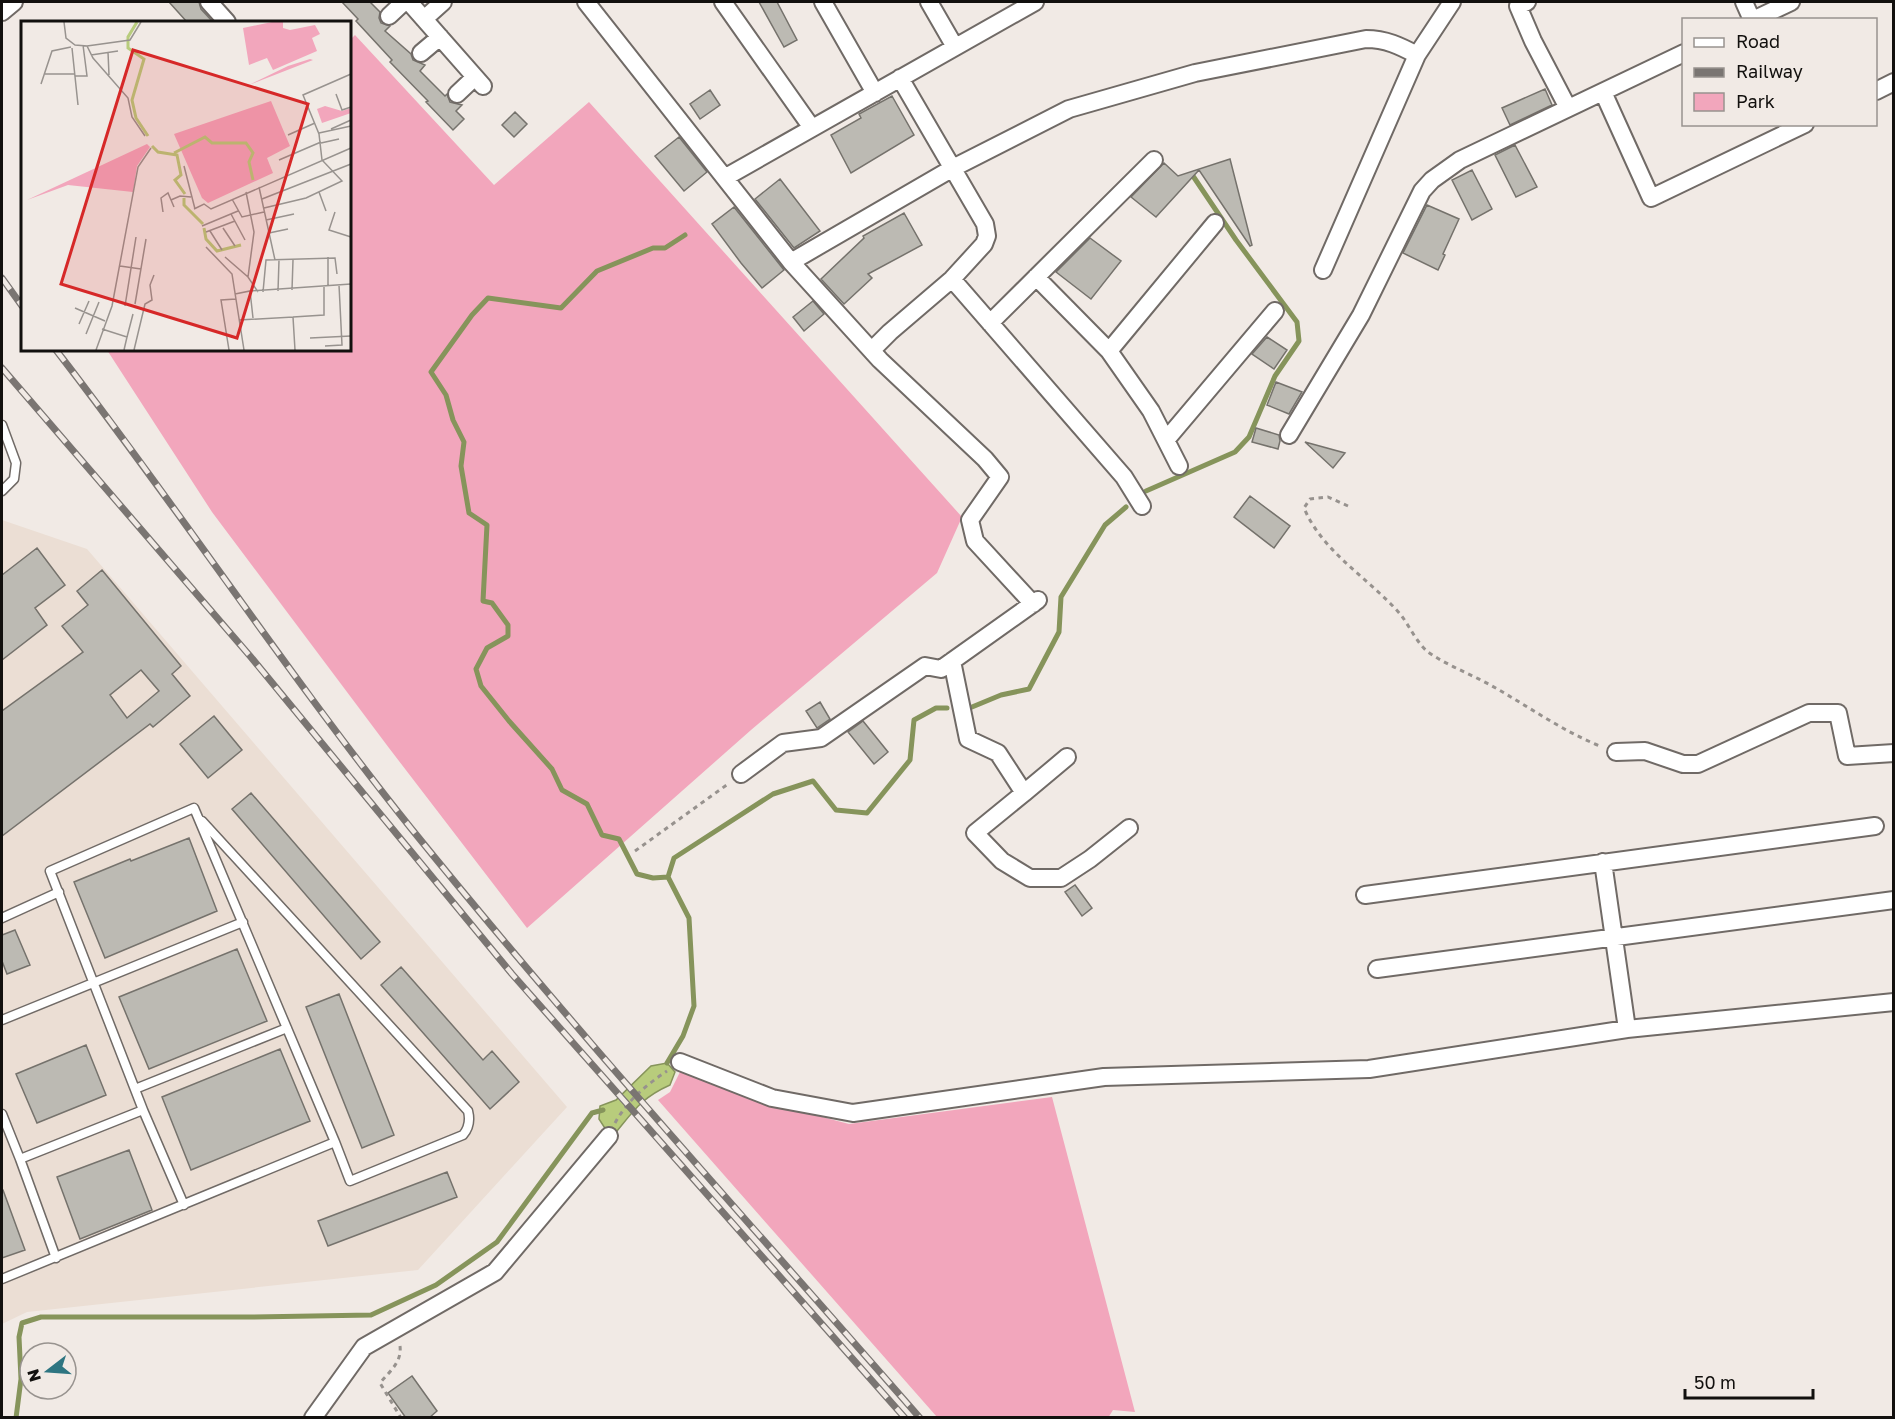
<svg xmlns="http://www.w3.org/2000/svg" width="1895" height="1419" viewBox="0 0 1895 1419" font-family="'Golos Text',sans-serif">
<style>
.built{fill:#ebded4}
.green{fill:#f2a6bc}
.water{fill:#b8cc7c;stroke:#86945b;stroke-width:1.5}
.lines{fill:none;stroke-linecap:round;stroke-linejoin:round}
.stream{stroke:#86945b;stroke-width:5}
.building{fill:#bcbab3;stroke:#75726c;stroke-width:1.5;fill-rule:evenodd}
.lane-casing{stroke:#706a66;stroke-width:11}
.street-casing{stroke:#706a66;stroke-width:20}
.path{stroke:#97928e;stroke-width:3;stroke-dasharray:4.5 4.5;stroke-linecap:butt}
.lane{stroke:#fff;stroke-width:8}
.street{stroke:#fff;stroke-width:16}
.rail-casing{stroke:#7a7572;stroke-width:7}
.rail{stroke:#f1eae5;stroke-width:4.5;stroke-dasharray:14;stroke-linecap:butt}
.inset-river{fill:none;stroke:#b8cc7c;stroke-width:3}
.inset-road{fill:none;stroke:#98938f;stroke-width:1.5}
.view{fill:#d62828;fill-opacity:0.15;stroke:#d62828;stroke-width:3}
.inset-edge{fill:none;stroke:#12100e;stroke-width:3}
</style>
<rect width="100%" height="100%" fill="#f1eae5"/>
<path class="built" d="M2,520L87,549L567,1107L418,1270L27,1312L2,1324Z"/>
<path class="green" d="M355,35L494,185L589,102L962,517L937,573L751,730L527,928L389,748L212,512L107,350H350V40Z
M680,1072L765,1102L849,1124L1052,1097L1135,1412L1113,1410L1108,1418L937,1417L658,1100L670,1092Z"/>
<path class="water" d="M667,1063L675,1072L670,1085C643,1097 635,1109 617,1131L608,1133L599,1119L600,1106L616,1100L651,1066Z"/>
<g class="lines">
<path class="stream" d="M1146,491L1235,452L1249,437L1275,376L1299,341L1297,322L1236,240L1193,176
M972,707L1001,695L1029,689L1059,632L1061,597L1105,525L1126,507
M668,877L653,878L637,874L619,839L602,835L587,804L562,790L552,769L509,721L481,686L476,669L487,648L508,636V625L492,603L483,601L487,525L469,513L461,466L464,442L453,420L446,395L431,372L472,315L488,298L561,308L597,271L653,248H665L685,235
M667,1063L683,1036L694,1006L689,918L668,877L674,858L773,794L813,781L836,810L867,813L910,760L914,720L936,708H947
M16,1418L21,1379L19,1337L22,1323L41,1317H253L371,1315L436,1285L497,1242L592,1113L603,1110"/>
</g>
<path class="building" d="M169,2H199L201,9L213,22H187Z
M342,2H370L380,12L379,18L381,23L390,26L385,31L411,54L413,60L425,65L420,71L445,96L447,94L450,102L462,105L456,111L464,119L453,130L426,102L428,101L390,62L392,60L356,21L358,19Z
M759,2H777L797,40L784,47Z
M1545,89L1552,105L1510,125L1502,108Z
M710,90L720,105L700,119L690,104Z
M892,96L914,135L851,173L831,135L861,118L859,114Z
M515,112L527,124L514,137L502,125Z
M679,137L707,172L684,191L655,156Z
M1515,145L1537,187L1516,197L1495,155Z
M1230,159L1252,245L1250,246L1199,170L1156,217L1131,197L1164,163L1178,176Z
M1472,170L1492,209L1472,220L1452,180Z
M780,179L820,231L794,248L755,199Z
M1427,205L1459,219L1443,254L1445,255L1438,270L1403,253Z
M734,207L784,270L762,288L741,263L712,224Z
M904,213L922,245L868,274L872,278L844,304L821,279L864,238L863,236Z
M1090,238L1121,261L1091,299L1056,272Z
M813,301L824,314L804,331L793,317Z
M1267,337L1287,350L1274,369L1252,354Z
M1276,382L1302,392L1289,414L1267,405Z
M1256,428L1279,435L1280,441L1278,449L1252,442Z
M1305,442L1345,453L1333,468Z
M1250,496L1290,526L1274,548L1234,517Z
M37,548L65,585L35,608L47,625L2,660V575Z
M102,570L181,666L172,674L190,696L153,727L150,724L2,836V711L83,652L62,626L88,605L77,591ZM141,670L159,691L127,718L110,695Z
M820,702L830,719L817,728L806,711Z
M214,716L242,750L208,778L180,744Z
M863,721L888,752L874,764L848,732Z
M251,793L380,942L361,959L232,809Z
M189,838L217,911L105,958L74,882L130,859L131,861Z
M1075,885L1092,908L1082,916L1065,892Z
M15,930L30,965L7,974L2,961V935Z
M237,949L267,1021L149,1069L119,997Z
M401,967L483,1060L492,1051L519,1082L490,1109L381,985Z
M339,994L394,1135L362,1148L306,1007Z
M86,1045L106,1095L37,1123L16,1074Z
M280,1049L310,1121L191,1170L162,1097Z
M129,1150L152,1210L80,1239L57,1177Z
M447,1172L457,1197L328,1246L318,1221Z
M2,1190H3L25,1250L2,1258Z
M412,1376L437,1411L429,1418H406L388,1393Z"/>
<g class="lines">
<defs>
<path id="lane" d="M2,425L16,463L14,479L2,491
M202,821L468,1111C470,1119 469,1128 463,1135L350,1181L335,1142
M2,918L59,892
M2,1020L243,922
M135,1089L287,1028
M143,1110L184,1205
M2,1114L20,1159L143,1110L50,871L194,808L335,1142L2,1279
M20,1159L56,1258"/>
<path id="street" d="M209,2L227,22
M409,2L483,86
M586,2L791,262L880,360L985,459L1000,477L970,520L975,541L1033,604
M723,2L812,128
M823,2L875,93
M929,2L955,47
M1527,2L1518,6L1533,41L1568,108
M1744,2L1752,20
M2,12L14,2
M389,16L404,2
M424,19L443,2
M1753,20L1791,2
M421,53L440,37
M1876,91L1894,82
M1603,92L1651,198L1805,124
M457,94L475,77
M726,177L1035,2
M791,262L953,168L1069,109L1195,73L1366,39C1386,39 1400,46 1417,55
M1323,270L1417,55L1452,2
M1036,277L1109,351L1151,411L1179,466
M952,279L1124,477L1142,506
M990,323L1154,160
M872,350L890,332L952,279L984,244L987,236L985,224L900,78
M1109,351L1215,223
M1289,435L1361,315L1422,191L1432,180L1460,160L1684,53
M1166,440L1275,311
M952,661L968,739L998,753L1024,793L1067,757
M1616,752L1645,751L1683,764H1698L1809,713H1838L1847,756L1894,753
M741,774L783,743L821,738L925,666L941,669L1038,600
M1024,793L975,833L1002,861L1030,878H1061L1090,859L1129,828
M1603,862L1627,1029
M1365,895L1875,826
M1377,969L1894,900
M680,1062L772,1098L853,1113L1104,1077L1369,1069L1627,1029L1894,1002
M313,1418L364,1347L495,1272L609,1136"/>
</defs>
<use href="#lane" class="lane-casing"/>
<use href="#street" class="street-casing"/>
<path class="path" d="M1348,506L1328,497L1310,499L1304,508C1323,553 1370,579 1401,615C1410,627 1417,643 1428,652C1448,666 1471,674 1492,686C1528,706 1562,731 1600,746
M635,851L728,784
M615,1123C627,1101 646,1085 667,1071
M400,1346C402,1362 390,1371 380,1383L401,1418"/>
<use href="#lane" class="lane"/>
<use href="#street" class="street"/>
<defs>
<path id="rail" d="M2,278L22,306
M56,350C177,506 286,672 410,827C573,1029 749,1222 920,1418
M2,368L250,656L512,974L905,1418"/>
</defs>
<use href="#rail" class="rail-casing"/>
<use href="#rail" class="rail"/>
</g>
<g transform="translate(21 21)">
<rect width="330" height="330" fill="#f1eae5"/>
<path d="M251,1H262V7L269,9L294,4L299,13L291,17L296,30L252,49L246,37L228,44L222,7ZM289,38L292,39L228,64L267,45ZM250,80L269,125L246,137L252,152L187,182L181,177L153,113ZM304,85L321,90L330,87V92L301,102L296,88ZM126,123L129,126L116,145L112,171L47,164L6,179Z" fill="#f2a6bc"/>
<path class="inset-river" d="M116,1L107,16V27L123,38L111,79L115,97L127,115M131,125L137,131L156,134L160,154L154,159L164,173M153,132L184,116L191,122H225L232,132L228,141L232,159M163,177V184L182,203M183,207L185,218L196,230L220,224"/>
<path class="inset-road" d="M43,1L45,17L54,24L66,25L72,37L107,77L111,96L124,115M66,25L109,19L120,1M51,27L57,84M87,31L88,54M70,34L97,30M24,53H54M54,55H66L62,24M20,63L31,30L50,26M315,73L321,89L330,86M310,108L330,99M298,112L330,105M267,114L294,102M300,122L318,118M258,139L300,121M163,145L174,188M238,166L254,239M225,171L233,211L227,256M298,171L305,190M211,178L221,196L243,191M241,178L330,143M153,186L150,179L159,175L170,176M243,187L285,177L321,160L301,139L298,113L282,74L330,53M173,188L183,183L190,188L330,127M142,191L140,177L147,172L150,179M314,191L308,209L330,216M210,193L224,219M245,199L273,193M181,205L217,190M202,207L214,225M189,210L201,229M185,211L214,200M248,212L267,208M185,226L211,253L223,329M204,236L227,256L237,271M307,236V265M99,245L120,248M271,269L272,239M229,270L330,263M257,270L258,239M242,271L245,239L314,237L316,253M214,273L229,270L232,297M114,283L125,218M104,285L115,216M54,287L84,300M272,296L303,294V266M218,299L272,296L274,329M58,303L68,280M81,308L106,316L103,329M65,313L78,281M106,316L112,293M289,317L330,315M304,325L321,324L318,264M75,329L91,285L117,146L130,127M113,329L124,283L131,279L129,264L133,254M208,329L200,279L215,278"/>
<path class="view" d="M112,29L287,83L216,317L40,263Z"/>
<rect width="330" height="330" class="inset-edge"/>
</g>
<rect width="1895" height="1419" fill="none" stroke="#12100e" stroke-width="6"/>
<rect x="1682" y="18" width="195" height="108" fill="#f1eae5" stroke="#98938f" stroke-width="1.5"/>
<rect x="1694" y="38" width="30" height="9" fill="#ffffff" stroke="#98938f" stroke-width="1.5"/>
<text x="1736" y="48" font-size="18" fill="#12100e">Road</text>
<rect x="1694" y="68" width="30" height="9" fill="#7a7572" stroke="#98938f" stroke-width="1.5"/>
<text x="1736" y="78" font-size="18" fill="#12100e">Railway</text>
<rect x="1694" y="93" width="30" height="18" fill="#f2a6bc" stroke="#98938f" stroke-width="1.5"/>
<text x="1736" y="108" font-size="18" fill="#12100e">Park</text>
<g transform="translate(48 1371) rotate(253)"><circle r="28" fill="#f1eae5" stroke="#98938f" stroke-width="1.5"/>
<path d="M0-4.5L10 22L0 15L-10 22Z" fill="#2e7581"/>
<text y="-9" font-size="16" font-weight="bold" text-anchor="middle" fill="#12100e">N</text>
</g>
<path d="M1685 1389v9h128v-9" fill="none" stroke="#12100e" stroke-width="3"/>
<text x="1694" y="1389" font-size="18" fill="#12100e" stroke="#f1eae5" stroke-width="4.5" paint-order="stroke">50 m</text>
</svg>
